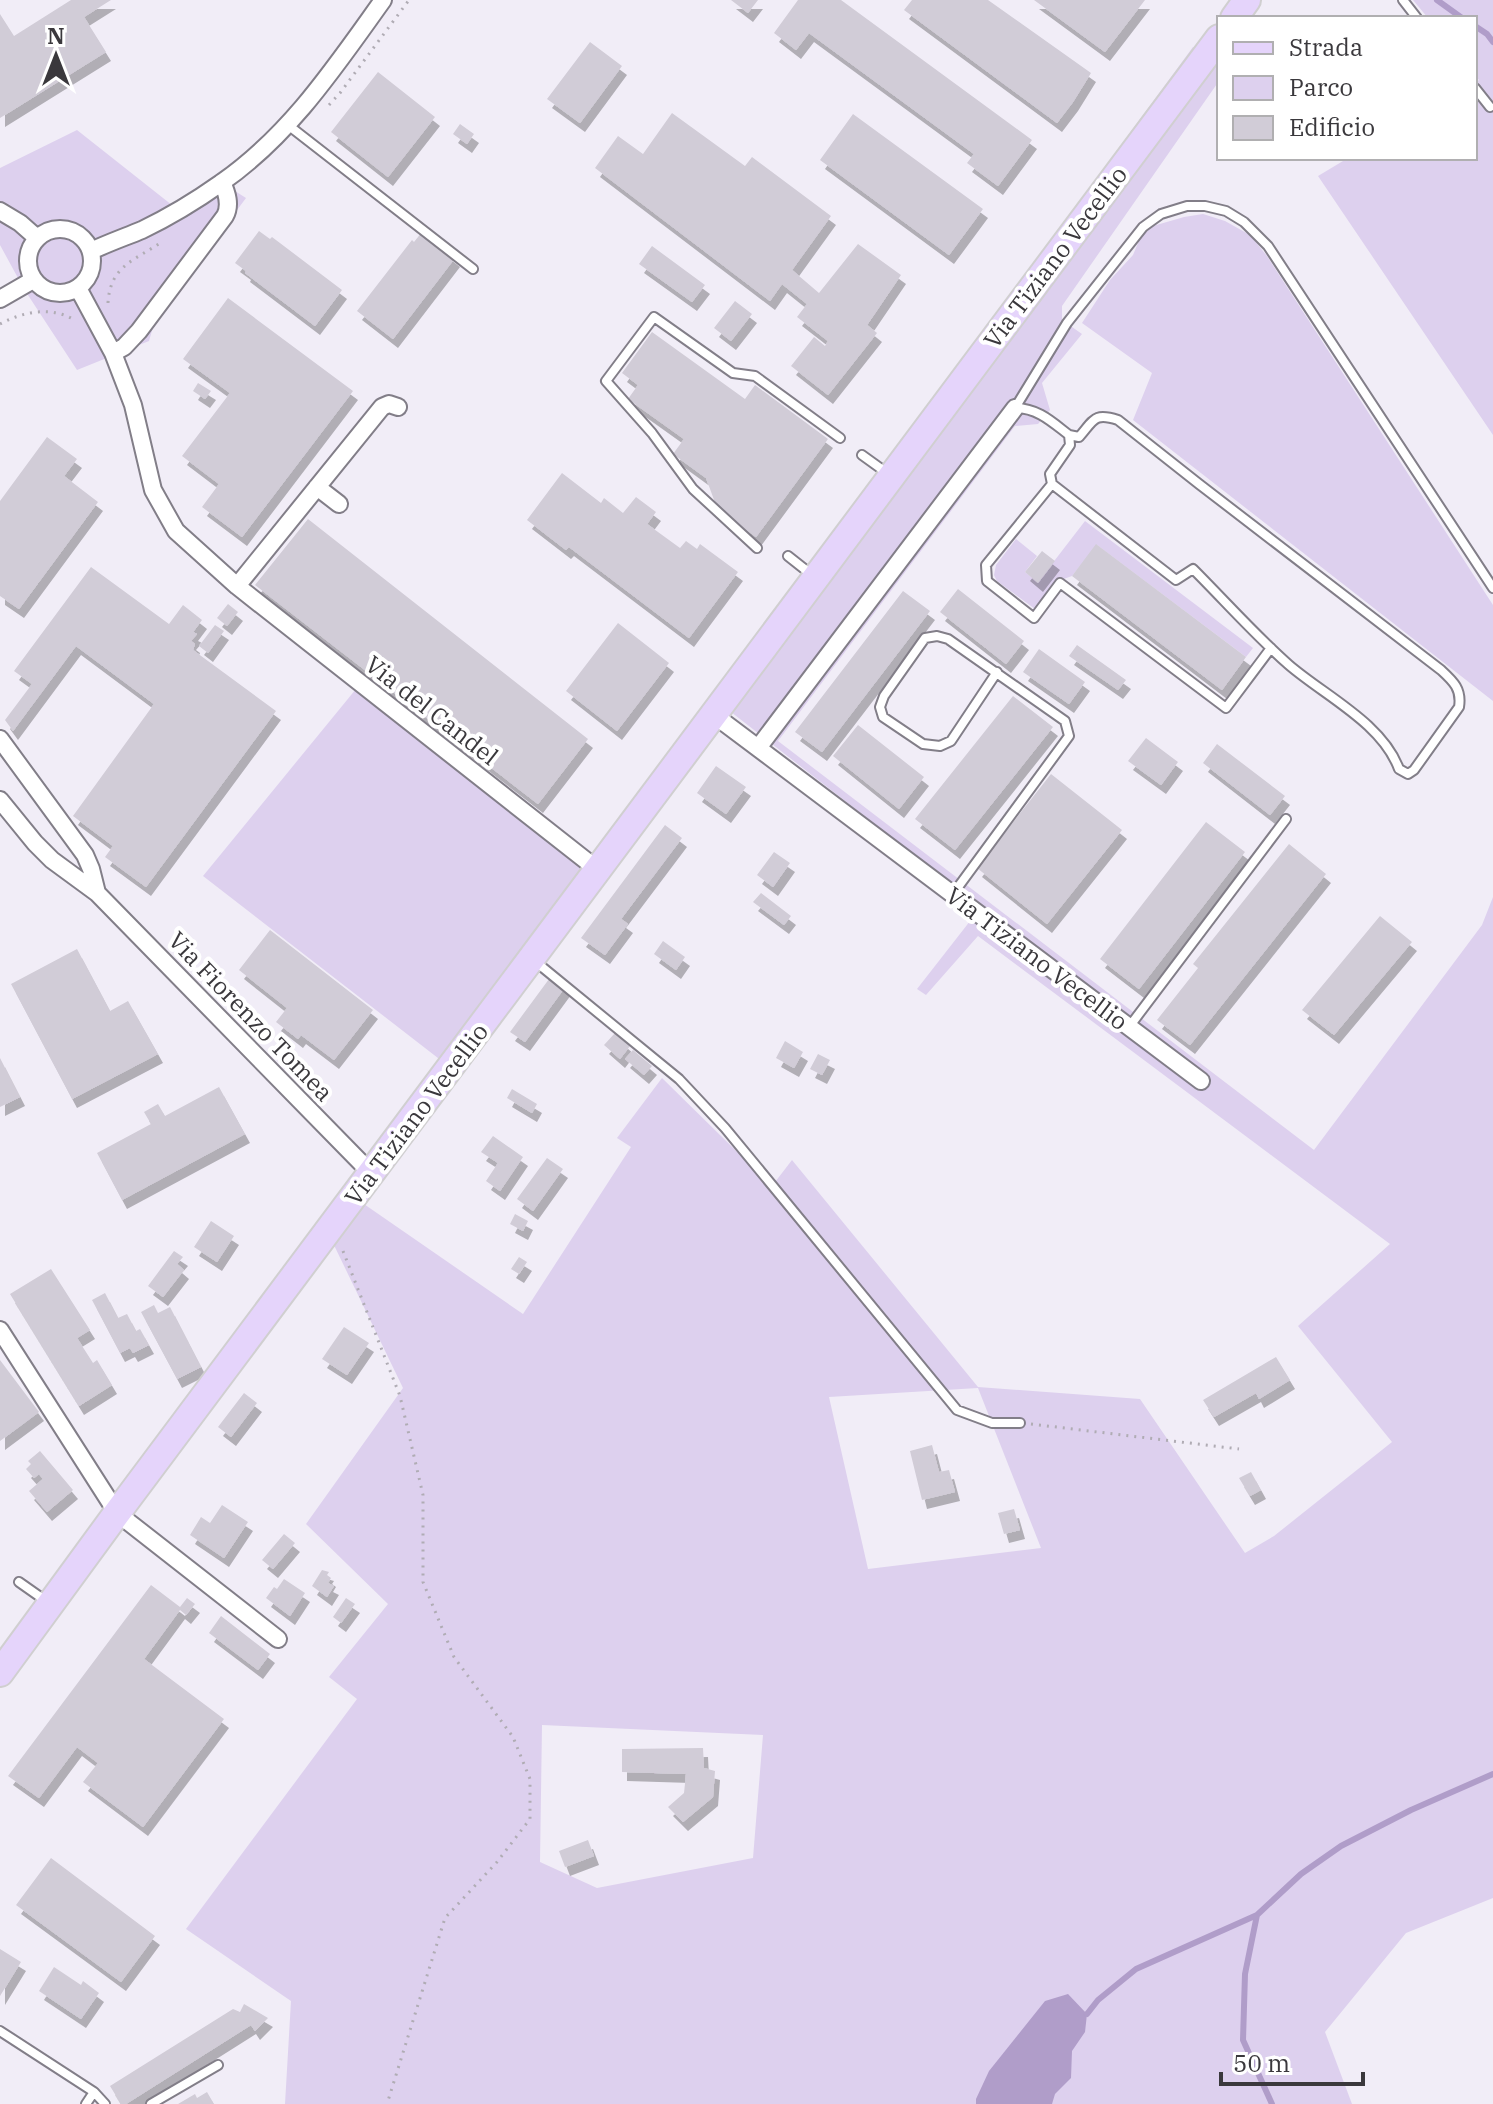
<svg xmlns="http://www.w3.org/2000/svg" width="1493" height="2104" viewBox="0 0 1493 2104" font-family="'IBM Plex Serif',serif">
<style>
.green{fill:#ddd0ee;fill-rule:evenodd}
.water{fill:#b09dc9}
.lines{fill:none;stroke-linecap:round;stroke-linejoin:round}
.stream{stroke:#b09dc9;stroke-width:6}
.building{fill:#d1ccd7;filter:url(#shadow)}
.service-casing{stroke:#827e88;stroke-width:12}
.minor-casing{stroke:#827e88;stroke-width:20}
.primary-casing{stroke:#d0cfd0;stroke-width:30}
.path{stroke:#b0acb4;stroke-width:3;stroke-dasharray:2 6;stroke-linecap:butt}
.service{stroke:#fff;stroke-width:8}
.minor{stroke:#fff;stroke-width:16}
.primary{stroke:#e5d4fb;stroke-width:26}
.labels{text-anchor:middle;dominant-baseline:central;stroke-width:8;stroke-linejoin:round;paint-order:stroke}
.street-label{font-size:24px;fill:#3a383c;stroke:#fff}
</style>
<defs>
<filter id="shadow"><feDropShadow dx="5" dy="9" stdDeviation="0" flood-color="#0004"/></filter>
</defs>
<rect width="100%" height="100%" fill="#f1edf7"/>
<path class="green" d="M1413,0H1493V435L1318,176L1348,158H1475V83L1479,80L1475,75V18H1428Z
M1193,47L1219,68V81L1062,306V320L1082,334L1042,383L1050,410L1038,424L1015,426L778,741L1314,1150L1482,925L1493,897V1898L1406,1933L1325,2032L1352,2104H285L291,2001L186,1929L357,1699L329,1677L388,1604L306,1524L403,1388L332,1241L361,1202L523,1314L631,1147L617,1138L662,1078L772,1186L792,1160L978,1387L1140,1399L1245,1553L1274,1536L1392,1442L1298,1326L1390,1244L978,936L926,995L917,989L981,907L731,712L719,692ZM978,1388L1041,1548L868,1569L829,1397ZM542,1725L763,1735L753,1858L597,1888L540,1862Z
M77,130L182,213L227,186L246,198L155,320L149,341L77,370L24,289L0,245V168Z
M1203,214L1225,221L1250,235L1267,256L1493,605V701L1133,420L1152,373L1082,323L1110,280L1133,255L1141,236L1153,226L1184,217Z
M1085,521L1253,648L1246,657L1097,545L1072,576L1055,582L1035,609L997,581L994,575L996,565L1016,539L1037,556L1025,572L1038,582Z
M356,689L604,878L456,1072L203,876Z"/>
<path class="water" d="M1068,1994L1087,2014L1085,2032L1072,2051L1071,2078L1055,2094L1052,2104H976V2099L989,2071L1045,2001Z"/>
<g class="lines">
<path class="stream" d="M1437,0L1462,18
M1475,26L1487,34L1493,42
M1087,2014L1098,2000L1136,1969L1257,1915
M1272,2104L1243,2040L1245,1974L1257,1915L1301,1874L1341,1846L1411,1810L1493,1774"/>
</g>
<path class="building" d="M71,0H111L84,17L106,52L0,118V14L14,36Z
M731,0H758L748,13Z
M798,0H841L1032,140L998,186L967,163L974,154L809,33L796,50L774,33Z
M912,0H988L1091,73L1073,102L1057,123L904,10Z
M1034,0H1145L1105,52Z
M590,42L622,66L580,123L547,99Z
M378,72L435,117L388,177L331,132Z
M672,113L745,166L752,157L831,216L792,270L819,293L858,244L901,275L867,325L877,333L828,395L791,366L814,337L825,346L828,341L797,317L807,304L782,284L770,301L595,168L618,136L643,154Z
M853,114L983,209L949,255L820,160Z
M460,124L474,134L467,144L453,134Z
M259,231L270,239L272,237L342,290L315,326L245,273L246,271L235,263Z
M422,232L455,258L393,339L357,311L412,240L414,242Z
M652,246L705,285L692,302L639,264Z
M228,298L353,391L242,537L202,507L219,484L182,456L230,393L183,359Z
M735,301L752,314L731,341L714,328Z
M652,332L745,399L755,385L828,439L756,537L717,508L706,478L673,454L684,439L628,399L638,385L622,373Z
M198,383L211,391L205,399L193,391Z
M47,437L77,459L64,476L98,502L19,609L0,596V501Z
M562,473L601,503L604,498L623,513L636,497L656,512L647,524L680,548L686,541L697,549L700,544L738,572L689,638L569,547L566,550L527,520Z
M308,519L588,739L538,804L255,585Z
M1096,544L1246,657L1222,690L1072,576Z
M1042,551L1055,561L1038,583L1025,572Z
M91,567L169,624L183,605L202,620L193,632L197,634L191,641L195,644L193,650L276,711L146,887L105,857L113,846L73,816L154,704L76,646L13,731L5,720L32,684L14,671Z
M958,589L1024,641L1006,664L940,612Z
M903,591L930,611L822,752L795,732Z
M228,604L238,612L227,626L217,618Z
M618,623L669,663L617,731L566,691Z
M215,625L224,631L208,653L199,646Z
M1077,645L1126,680L1118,690L1069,656Z
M1039,649L1085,682L1069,704L1023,672Z
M1013,696L1053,727L955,850L915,819Z
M858,725L924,777L899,809L833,756Z
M1146,738L1178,762L1161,785L1128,761Z
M1217,744L1285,796L1270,815L1203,763Z
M716,766L746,787L726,814L697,793Z
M1051,774L1122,830L1047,924L977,868Z
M1206,822L1245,852L1139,989L1100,959Z
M665,825L682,838L621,919L628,924L605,955L581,938Z
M1289,844L1326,874L1190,1045L1157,1020L1198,968L1193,964Z
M774,852L790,863L773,887L757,875Z
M761,893L791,916L784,925L753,902Z
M1380,916L1412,942L1334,1035L1302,1010Z
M270,930L373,1010L334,1060L301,1035L298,1039L276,1022L287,1008L239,970Z
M663,941L685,957L676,970L654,954Z
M77,949L110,1011L128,1001L158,1054L72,1099L11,984Z
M552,975L566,986L525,1042L510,1032Z
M615,1033L630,1046L620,1059L604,1045Z
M785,1041L803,1052L794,1068L776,1058Z
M633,1050L652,1066L644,1075L625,1059Z
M818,1054L830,1060L822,1075L810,1069Z
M0,1058L20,1097L0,1107Z
M219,1087L245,1134L122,1200L97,1153L151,1124L144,1112L158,1104L165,1116Z
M512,1089L537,1104L532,1113L507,1098Z
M493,1136L523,1157L500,1191L486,1181L498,1163L481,1152Z
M547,1158L563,1169L533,1211L517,1199Z
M515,1214L528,1221L523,1231L510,1224Z
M211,1221L234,1236L217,1262L194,1247Z
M174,1251L183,1257L177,1264L184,1270L163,1297L148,1286Z
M519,1257L527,1262L519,1274L511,1269Z
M51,1269L90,1330L77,1338L93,1363L97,1360L112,1385L79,1406L10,1294Z
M105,1293L118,1318L127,1314L136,1331L140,1329L149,1345L133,1353L130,1348L120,1353L92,1300Z
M154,1305L158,1313L170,1307L201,1367L177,1379L141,1312Z
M344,1327L369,1343L347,1375L322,1359Z
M1276,1357L1290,1380L1259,1399L1256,1393L1214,1417L1203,1400Z
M0,1360L39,1412L0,1441Z
M244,1393L257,1403L231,1437L218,1427Z
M932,1445L939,1472L949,1470L955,1492L922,1500L910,1451Z
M40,1451L73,1490L47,1512L29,1491L43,1479L39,1474L34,1478L26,1469L31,1464L28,1461Z
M1251,1472L1261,1490L1250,1496L1239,1478Z
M222,1505L248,1522L224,1558L190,1535L201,1517L210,1523Z
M1014,1509L1020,1530L1004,1534L998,1513Z
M284,1534L295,1543L273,1569L262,1560Z
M322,1570L329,1572L327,1575L331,1578L328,1583L334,1586L327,1597L312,1586Z
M284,1579L305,1593L290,1616L266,1598L274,1587L277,1589Z
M151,1585L180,1607L187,1598L195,1604L186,1615L180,1610L144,1659L224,1719L143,1827L83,1782L98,1763L77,1747L39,1798L8,1776Z
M346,1598L355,1604L341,1623L333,1617Z
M221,1616L270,1654L258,1670L209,1633Z
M703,1748L704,1768L715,1771L713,1797L683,1822L668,1807L684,1793L686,1774L622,1772V1749Z
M588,1840L594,1856L565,1867L559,1851Z
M51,1858L155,1936L121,1982L16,1905Z
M0,1949L21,1962L0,1996Z
M54,1967L81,1985L83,1981L99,1993L81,2019L39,1991Z
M244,2004L268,2018L255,2031L251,2025L126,2104H121L110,2086L233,2009L240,2012Z
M207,2092L214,2104H178L195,2094L197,2098Z"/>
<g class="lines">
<defs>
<path id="service" d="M1403,0L1417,18
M1475,88L1490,107
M288,125L473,269
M1069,435L1079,437C1094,420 1094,412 1118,420L1199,484L1441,670C1453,681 1462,689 1459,707L1414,770L1408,774L1399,769C1382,723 1325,696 1289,665C1255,635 1225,601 1193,569L1176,580L1052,484L1050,474L1070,445L1069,435C1052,422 1038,408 1015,408L1067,323L1143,227L1161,214L1187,206H1205L1226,211L1244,222L1268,246L1493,588
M862,455L887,473
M1052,484L986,565L987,581L1034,618L1060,583L1226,708L1271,648
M757,548L693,489L652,433L606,381L654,317L733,373L755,376L840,438
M788,556L812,575
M953,894L1069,736L1065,721L948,639L937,636L925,638L884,696L880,707L883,717L923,744L940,746L951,741L997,672
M536,962L679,1079L725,1128L957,1410L992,1423H1020
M1129,1027L1286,819
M19,1582L46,1601
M0,2031L94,2092L86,2104
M94,2092L105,2104
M151,2104L218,2065"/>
<path id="minor" d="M0,211L20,223L37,238
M28 261a32 32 0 1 1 64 0a32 32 0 1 1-64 0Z
M91,251C108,243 125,237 142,230C169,217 197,200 221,183C290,135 335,67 383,0
M78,288L113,353L133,405L153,490L176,531L237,586L598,870
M0,299L33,280
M113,353L124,347L139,331L225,216C231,205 227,193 222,182
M317,487L339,504
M237,586L382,407L389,404L398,407
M714,715L1201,1081
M0,739L85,855L91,869L97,893
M758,748L1015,408
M0,800L35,843L52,860L97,893L371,1173
M0,1330L117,1513L278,1639"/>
<path id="primary" d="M1234,18L1247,0
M0,1673L117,1513L1219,38"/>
</defs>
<use href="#service" class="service-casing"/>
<use href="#minor" class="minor-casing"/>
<use href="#primary" class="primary-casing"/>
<path class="path" d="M329,105L340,93L409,0
M108,303C110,265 136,260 163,241
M0,324C23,312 49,306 73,319
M343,1251L400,1396L423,1495V1582L454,1657L513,1737L530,1779V1819L497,1862L445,1918L387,2104
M1031,1424L1239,1449"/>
<use href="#service" class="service"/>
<use href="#minor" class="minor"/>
<use href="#primary" class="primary"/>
</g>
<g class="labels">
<g class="street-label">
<text transform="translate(1055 257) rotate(-53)">Via Tiziano Vecellio</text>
<text transform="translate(432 710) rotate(38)">Via del Candel</text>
<text transform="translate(1037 958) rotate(37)">Via Tiziano Vecellio</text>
<text transform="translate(251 1016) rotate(46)">Via Fiorenzo Tomea</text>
<text transform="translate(416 1114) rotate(-53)">Via Tiziano Vecellio</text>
</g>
</g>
<rect x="1217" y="16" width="260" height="144" fill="#ffffff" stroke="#b0afb1" stroke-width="2"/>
<rect x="1233" y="42" width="40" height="12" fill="#e5d4fb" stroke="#b0afb1" stroke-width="2"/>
<text x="1289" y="56" font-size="24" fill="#3a383c">Strada</text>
<rect x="1233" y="76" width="40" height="24" fill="#ddd0ee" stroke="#b0afb1" stroke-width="2"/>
<text x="1289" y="96" font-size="24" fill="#3a383c">Parco</text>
<rect x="1233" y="116" width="40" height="24" fill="#d1ccd7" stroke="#b0afb1" stroke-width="2"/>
<text x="1289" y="136" font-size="24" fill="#3a383c">Edificio</text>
<g transform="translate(56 56)" stroke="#ffffff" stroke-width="6" paint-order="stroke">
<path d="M0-6L14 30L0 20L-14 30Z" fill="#3a383c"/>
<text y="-12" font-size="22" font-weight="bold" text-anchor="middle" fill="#3a383c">N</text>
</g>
<path d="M1221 2072v12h142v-12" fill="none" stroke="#3a383c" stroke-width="4"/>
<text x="1233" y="2072" font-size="24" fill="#3a383c" stroke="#ffffff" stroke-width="6" paint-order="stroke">50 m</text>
</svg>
